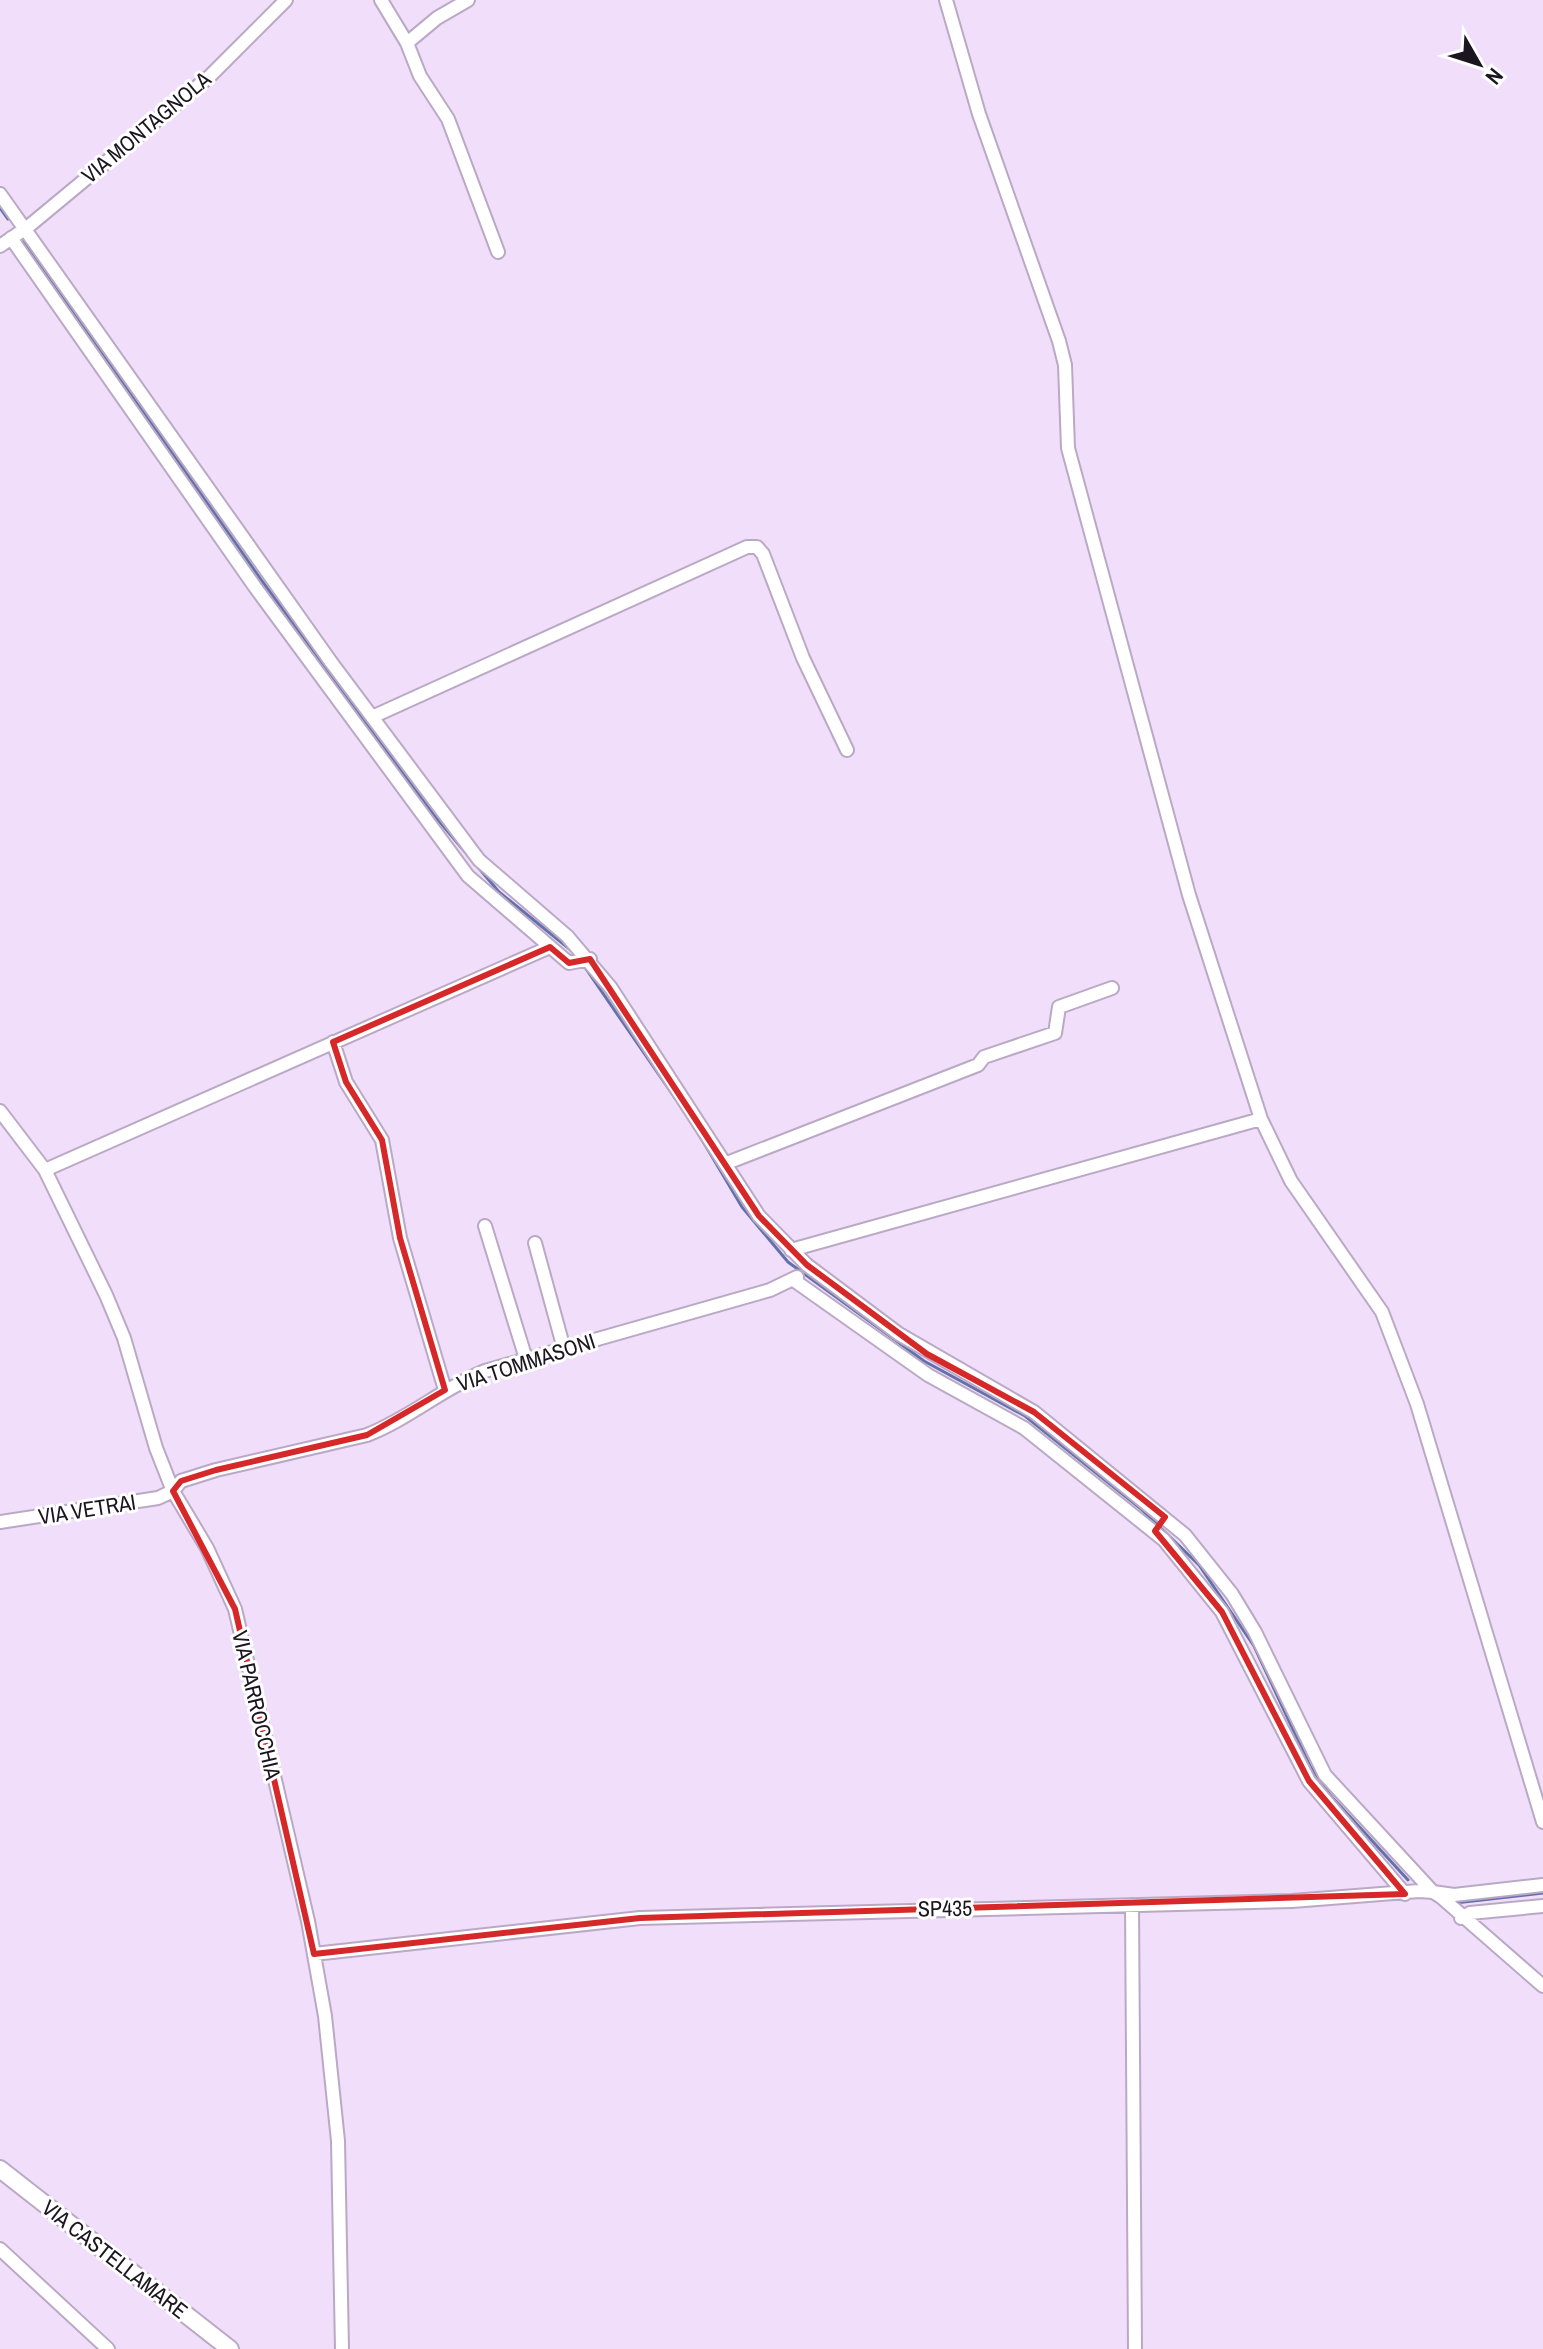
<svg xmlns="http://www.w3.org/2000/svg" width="1543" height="2349" viewBox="0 0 1543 2349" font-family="'Archivo Narrow',sans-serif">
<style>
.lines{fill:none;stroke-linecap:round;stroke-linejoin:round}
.stream{stroke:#6271ac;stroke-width:3}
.minor-casing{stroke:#baa9c4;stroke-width:16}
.major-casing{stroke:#baa9c4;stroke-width:20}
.minor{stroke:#fff;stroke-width:12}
.major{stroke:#fff;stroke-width:16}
.marked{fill:none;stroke:#d62828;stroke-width:6;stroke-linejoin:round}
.labels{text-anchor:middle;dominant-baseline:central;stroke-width:6;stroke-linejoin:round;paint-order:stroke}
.street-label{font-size:22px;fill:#1b151f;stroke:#fff}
</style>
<rect width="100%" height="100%" fill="#f0defb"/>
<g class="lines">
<path class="stream" d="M0,208L8,219
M24,241L262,581L433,814L499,892L572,951
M582,963L675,1098
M695,1128L742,1207L788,1262L924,1361L1025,1416L1140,1508L1199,1565L1254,1646L1310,1766L1331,1796L1408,1880
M1455,1903L1543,1893"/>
<defs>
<path id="minor" d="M381,0L407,43L420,76L448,119L498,252
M946,0L979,114L1059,341L1065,365L1068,448L1189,895L1261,1119L1291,1181L1382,1312L1417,1404L1543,1822
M407,43L437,18L468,0
M0,194L331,662L479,860L567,936L611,988L759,1216L807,1265L899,1334L1034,1412L1185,1535L1232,1594L1255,1632L1325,1775L1433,1892L1454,1895L1543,1885
M11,238L255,587L468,876L569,963L590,959
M0,246L29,226L210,76L286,0
M372,717L747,547H757L763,554L803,658L847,750
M333,1042L346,1082L382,1140L400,1238L445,1390
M0,1111L45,1170L106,1295L124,1338L156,1448L173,1491L207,1548L235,1609L308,1921L325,2016L338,2141L342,2349
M727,1163L978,1065L984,1057L1055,1033L1059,1007L1112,988
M45,1170L550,947
M485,1226L526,1359
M535,1243L564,1349
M791,1250L1261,1119
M795,1281L928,1375L1024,1428L1164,1540L1222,1612L1309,1781L1405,1894
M0,1522L158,1498L173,1491L181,1481L216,1470L367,1435C410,1418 443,1388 485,1371L770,1290L797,1277
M1132,1905L1135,2349
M1461,1918L1470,1913L1543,1906
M314,1954L640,1918L1292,1901L1419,1891L1433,1892L1441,1897L1543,1986
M0,2249L108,2349"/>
<path id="major" d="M0,2169L230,2349"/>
</defs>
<use href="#minor" class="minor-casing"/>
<use href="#major" class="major-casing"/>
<use href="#minor" class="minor"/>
<use href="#major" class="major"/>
</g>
<path class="marked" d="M550,947L569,963L590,959L759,1216L807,1265L927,1354L1034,1412L1165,1517L1155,1531L1222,1612L1309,1781L1405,1894L640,1918L314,1954L235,1609L173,1491L181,1481L216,1470L367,1435L445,1390L400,1238L382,1140L346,1082L333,1042Z"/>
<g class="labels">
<g class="street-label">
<text transform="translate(146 127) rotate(-40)">VIA MONTAGNOLA</text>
<text transform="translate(526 1362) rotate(-18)">VIA TOMMASONI</text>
<text transform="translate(87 1509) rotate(-9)">VIA VETRAI</text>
<text transform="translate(257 1705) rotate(77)">VIA PARROCCHIA</text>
<text transform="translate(945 1908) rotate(-1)">SP435</text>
<text transform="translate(115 2259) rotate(38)">VIA CASTELLAMARE</text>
</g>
</g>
<g transform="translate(1479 64) rotate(129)" stroke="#ffffff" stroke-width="6" paint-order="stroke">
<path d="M0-6L14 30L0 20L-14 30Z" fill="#1b151f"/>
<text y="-12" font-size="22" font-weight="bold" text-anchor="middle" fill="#1b151f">N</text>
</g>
</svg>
